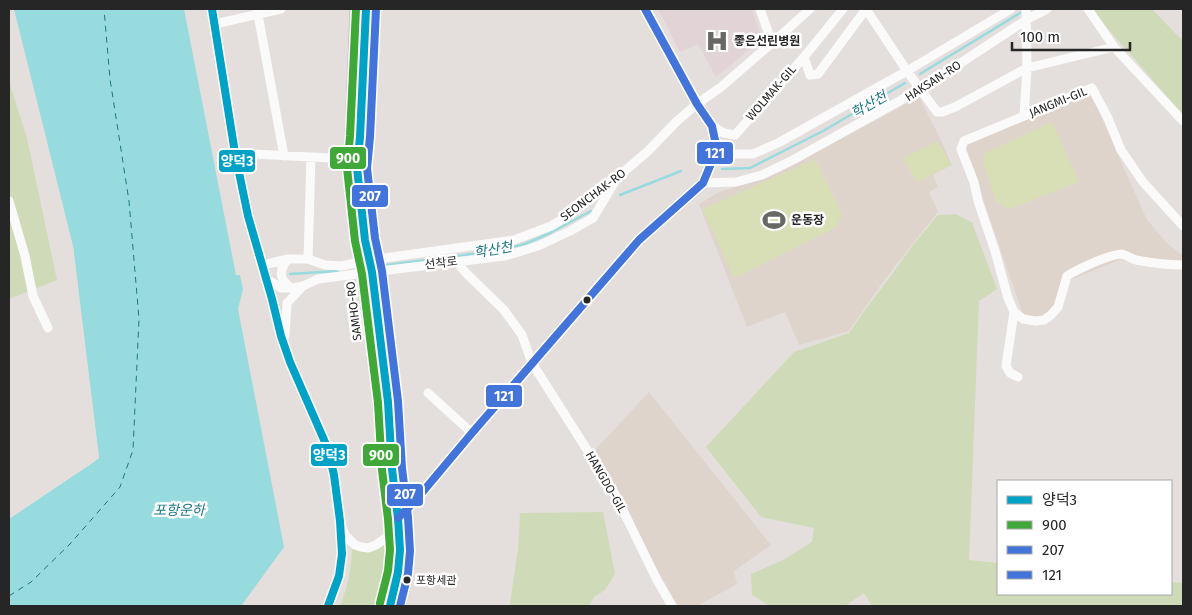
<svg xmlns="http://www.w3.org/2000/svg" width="1192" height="615" viewBox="0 0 1192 615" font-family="'Fira Sans','Noto Sans KR',sans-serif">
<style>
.education{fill:#ded4cb}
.medical{fill:#e2d4d6}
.green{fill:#cfdbb8}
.pitch{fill:#d8dfb7}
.water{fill:#98dbde}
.pier{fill:#e4dfdc}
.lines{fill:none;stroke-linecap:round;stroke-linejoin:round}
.stream{stroke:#98dbde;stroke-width:2.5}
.ferry{stroke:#1c7785;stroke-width:1;stroke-dasharray:6 5;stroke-linecap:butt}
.minor{stroke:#fbfafa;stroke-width:9}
.major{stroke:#c5c0ba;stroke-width:11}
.bus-1-casing{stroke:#fff;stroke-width:11}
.bus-2-casing{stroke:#fff;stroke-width:11}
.bus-3-casing{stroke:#fff;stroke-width:11}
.bus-4-casing{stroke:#fff;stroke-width:11}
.bus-1{stroke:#02a2c6;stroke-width:8}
.bus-2{stroke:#40a839;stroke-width:8}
.bus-3{stroke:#4374d9;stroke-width:8}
.bus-4{stroke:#4374d9;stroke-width:8}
.bus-dot{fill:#262626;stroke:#fff;stroke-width:2}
.labels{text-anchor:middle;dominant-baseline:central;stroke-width:5;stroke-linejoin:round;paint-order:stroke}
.bus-label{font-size:11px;fill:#262626;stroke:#fff;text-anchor:start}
.poi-label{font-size:12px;font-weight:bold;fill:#262626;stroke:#fff;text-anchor:start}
.street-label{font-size:12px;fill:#262626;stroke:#fff}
.water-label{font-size:14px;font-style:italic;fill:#1c7785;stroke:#fff}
.line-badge{stroke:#fff;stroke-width:2}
.badge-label{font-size:14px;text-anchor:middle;font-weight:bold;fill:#fff}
</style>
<rect width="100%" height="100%" fill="#e4dfdc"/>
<path class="education" d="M1090,92L1147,220L1168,244L1182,255L1181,263L1127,257L1065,282L1055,309L1032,321L1022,312L965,146Z
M919,97L939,136L952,165L933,175L938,187L929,192L938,212L882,283L849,331L799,345L785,312L747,327L699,204L717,193L779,172Z
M649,392L771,545L734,571L737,584L697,606H678L643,545L627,506L594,451Z"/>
<path class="medical" d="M658,9H752L762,39L716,77L698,44L680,52Z"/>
<path class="green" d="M1091,9H1152L1183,41V115Z
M9,81L27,138L57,280L9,299Z
M955,214L972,222L997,289L979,301L969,560L998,563V594H1171V582L1183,583V606H872L864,593L845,606H770L752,595L751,574L783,560L812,542L814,528L761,517L706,447L794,352L849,333L865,310L890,277L913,245L938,215Z
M603,512L615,574L605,590L594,597L589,606H511L510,603L518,549L520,513Z
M387,543C384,564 381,586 373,606H340C348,586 351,570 352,549C368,553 374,552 387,543Z"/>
<path class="pitch" d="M1052,122L1079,182L1009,209L996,202L983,162L985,153Z
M938,141L951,165L917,182L903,158Z
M815,159L842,214L837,225L833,229L737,277L733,276L703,209Z"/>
<path class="water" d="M14,9H184L236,275H240L243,289L238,309L284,547L241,606H9V519L88,466L99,458L73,246Z"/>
<path class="pier" d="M70,246H73L99,458L88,466L87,464L96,457Z"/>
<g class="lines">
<path class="stream" d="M920,74L1020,13
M722,169L750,168L823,131L905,83
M620,195L681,171
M387,265L495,251L525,244L548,234L591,211
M290,274L338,271"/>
<path class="ferry" d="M9,596L31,582L70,544L120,487L133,450L139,319L129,201L110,79L104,9"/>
<path class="minor" d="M212,9L235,153L248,216L272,299L281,336L290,362L328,449L334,475L340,521L342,554L339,576L332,597L328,606
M257,9L284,156
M760,9L772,43
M866,9L907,71L937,112H942L955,107L1027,68L1114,47
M1026,9L1027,68L1024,116L1092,88L1107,116L1121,150L1143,182L1183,226
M1088,9L1114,47L1183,121
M215,24L281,9
M804,57L810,75L818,74L866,9
M1024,116L964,141L961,149L974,182L978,201L995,251L1008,298L1014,312L1023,319L1036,321L1044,320L1051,315L1058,307L1067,276C1078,269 1110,254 1122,254C1126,255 1132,259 1136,260C1152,263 1167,265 1183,265
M712,126L724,133L735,135L804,57L843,9
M235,153L349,159
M715,154H753L778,143L907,71L1011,9
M703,183L736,182L762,175L793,160L921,89L1026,20L1047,9
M9,201L25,256L33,296L48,328
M288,259C278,271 279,280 292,288
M308,259L311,157
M457,262L465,272L504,310L522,335L532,363L615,494L657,580L672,606
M263,265L288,259H308L325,265L341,266L370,260L514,240L551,226L563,219L586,200L619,176L648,151L677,121L697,104L721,87L772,43L810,9
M267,279L281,288H292L303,286L318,279L372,272L505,256L538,246L570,231L593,218L616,180
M1014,312L1006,366L1010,373L1018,377
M285,336L287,303L303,286
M428,393L472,433
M340,521L345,535L355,545L361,547L368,548L376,545L387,537L398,518L415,501L472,433L639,240L686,197L703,183L715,154V140L712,126L697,104L645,9"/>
<path class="major" d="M366,9L360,137L357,168L365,240L372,272L388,402L392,469L398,518L400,550L398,572L395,587L390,606
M355,215L349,159L355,9
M358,239L363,273L384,451"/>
<defs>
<path id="bus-1" d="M212,9L235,153L248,216L272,299L281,336L290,362L328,449L334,475L340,521L342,554L339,576L328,606
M366,9L360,137L357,168L365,240L372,272L388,402L392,469L398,518L400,550L398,572L390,606"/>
<path id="bus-2" d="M356,9L350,136L347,168L355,241L362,274L378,403L382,470L388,519L390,550L388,571L380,603"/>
<path id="bus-3" d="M376,9L370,137L367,168L375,238L382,271L398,401L402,468L408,517L410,551L408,574L400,606"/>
<path id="bus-4" d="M398,518L415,501L472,433L639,240L703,183L715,154V140L712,126L697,104L645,9"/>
</defs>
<use href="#bus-1" class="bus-1-casing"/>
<use href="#bus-2" class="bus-2-casing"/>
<use href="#bus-3" class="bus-3-casing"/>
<use href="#bus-4" class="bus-4-casing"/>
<use href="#bus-1" class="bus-1"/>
<use href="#bus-2" class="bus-2"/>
<use href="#bus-3" class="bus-3"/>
<use href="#bus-4" class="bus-4"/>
</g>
<defs>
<symbol id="hospital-bare" viewBox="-9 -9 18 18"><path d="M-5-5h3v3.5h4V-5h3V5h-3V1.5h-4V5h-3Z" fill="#686766" stroke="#fff" stroke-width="2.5" paint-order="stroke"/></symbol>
<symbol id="stadium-bare" viewBox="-9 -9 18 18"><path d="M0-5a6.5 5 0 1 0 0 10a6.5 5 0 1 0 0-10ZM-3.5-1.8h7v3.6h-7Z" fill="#686766" stroke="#fff" stroke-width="2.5" paint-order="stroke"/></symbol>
</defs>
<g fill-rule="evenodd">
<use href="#hospital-bare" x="701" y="25" width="32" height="32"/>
<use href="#stadium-bare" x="758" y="204" width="32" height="32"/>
</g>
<g class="bus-dot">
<circle cx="587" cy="300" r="4.5"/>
<circle cx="407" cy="580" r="4.5"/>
</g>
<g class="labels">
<g class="bus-label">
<text x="416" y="580">포항세관</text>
</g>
<g class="poi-label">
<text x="734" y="41">좋은선린병원</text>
<text x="791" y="220">운동장</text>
</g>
<g class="street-label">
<text transform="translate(933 81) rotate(-33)">HAKSAN-RO</text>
<text transform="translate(771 93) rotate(-49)">WOLMAK-GIL</text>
<text transform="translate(1058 102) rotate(-22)">JANGMI-GIL</text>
<text transform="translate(593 195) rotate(-37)">SEONCHAK-RO</text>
<text transform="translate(441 263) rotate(-7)">선착로</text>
<text transform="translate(354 311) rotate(-97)">SAMHO-RO</text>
<text transform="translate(606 482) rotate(60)">HANGDO-GIL</text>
</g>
<g class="water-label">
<text transform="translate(869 105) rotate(-30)">학산천</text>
<text transform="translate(493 250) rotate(-10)">학산천</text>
<text x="179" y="510">포항운하</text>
</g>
</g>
<g class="line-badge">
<rect x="696" y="141" width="38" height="24" rx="5" fill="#4374d9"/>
<rect x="329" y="146" width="38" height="24" rx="5" fill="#40a839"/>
<rect x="218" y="149" width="38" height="24" rx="5" fill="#02a2c6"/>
<rect x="351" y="184" width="38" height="24" rx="5" fill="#4374d9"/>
<rect x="485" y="384" width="38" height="24" rx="5" fill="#4374d9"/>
<rect x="310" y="443" width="38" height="24" rx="5" fill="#02a2c6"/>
<rect x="362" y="443" width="38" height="24" rx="5" fill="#40a839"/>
<rect x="386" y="483" width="38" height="24" rx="5" fill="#4374d9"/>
</g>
<g class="badge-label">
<text x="715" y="158">121</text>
<text x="348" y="163">900</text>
<text x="237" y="166">양덕3</text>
<text x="370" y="201">207</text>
<text x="504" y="401">121</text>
<text x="329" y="460">양덕3</text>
<text x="381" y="460">900</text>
<text x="405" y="499">207</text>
</g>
<rect width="1192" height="615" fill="none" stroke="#262626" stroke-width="20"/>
<rect x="997" y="480" width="175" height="115" fill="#ffffff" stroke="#a8a8a8"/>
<rect x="1007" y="496" width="25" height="8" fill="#02a2c6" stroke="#a8a8a8"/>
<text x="1042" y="505" font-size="15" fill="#262626">양덕3</text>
<rect x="1007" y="521" width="25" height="8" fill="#40a839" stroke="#a8a8a8"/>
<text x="1042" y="530" font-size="15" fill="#262626">900</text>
<rect x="1007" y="546" width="25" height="8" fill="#4374d9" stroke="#a8a8a8"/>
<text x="1042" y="555" font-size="15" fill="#262626">207</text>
<rect x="1007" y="571" width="25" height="8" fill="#4374d9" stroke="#a8a8a8"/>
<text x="1042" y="580" font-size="15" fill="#262626">121</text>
<path d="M1012 42v8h118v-8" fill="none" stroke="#262626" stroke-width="2.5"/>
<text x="1020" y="42" font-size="15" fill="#262626" stroke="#ffffff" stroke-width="4" paint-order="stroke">100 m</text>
</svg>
